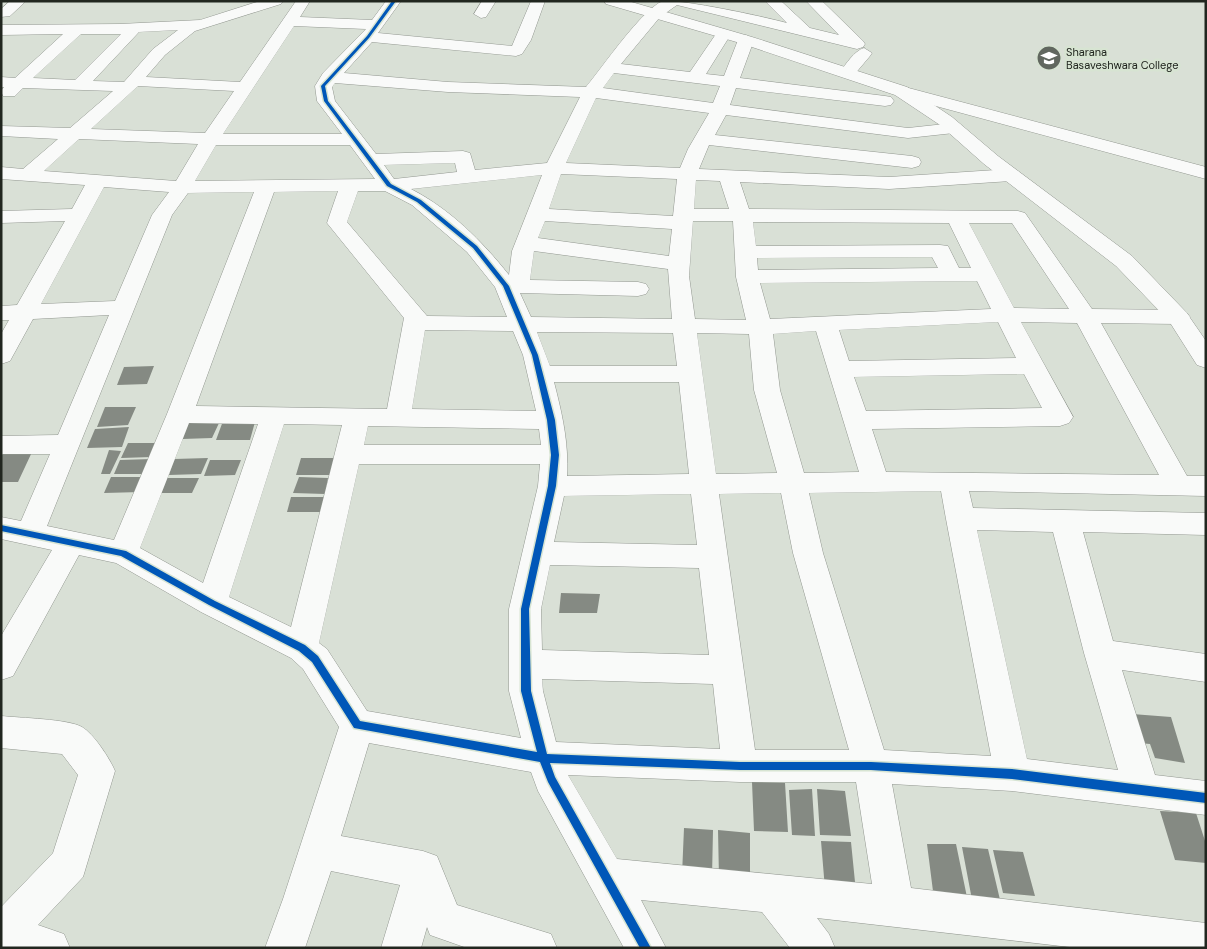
<svg xmlns="http://www.w3.org/2000/svg" width="1207" height="949" viewBox="0 0 1207 949" font-family="'DM Sans',sans-serif">
<style>
.building{fill:#858a83}
.lines{fill:none;stroke-linecap:round;stroke-linejoin:round}
.minor-casing{stroke:#929790;stroke-width:1}
.major-casing{stroke:#929790;stroke-width:1}
.minor{fill:#f9faf9;fill-rule:evenodd}
.major{fill:#f9faf9;fill-rule:evenodd}
.cycleway-casing{stroke:#d7e4d2;stroke-width:3}
.cycleway{fill:#0057b8;fill-rule:evenodd}
.labels{text-anchor:middle;dominant-baseline:central;stroke-width:5;stroke-linejoin:round;paint-order:stroke}
.far-poi-label{font-size:11px;fill:#21261f;stroke:#d7e4d2;text-anchor:start}
</style>
<rect width="100%" height="100%" fill="#d9e0d6"/>
<path class="building" d="M154,366L147,384L117,385L124,367Z
M105,407H136L128,425L97,427Z
M223,421L255,422L250,440H216Z
M189,422L219,423L212,438L182,439Z
M129,427L122,447L87,448L95,429Z
M128,443H158L151,457L121,458Z
M109,450L121,451L110,474H101Z
M4,452H32L18,482H1V457Z
M208,458L201,474L169,475L174,459Z
M301,458H335L330,475H296Z
M152,459L146,474H114L120,460Z
M210,460H241L235,475L204,476Z
M111,477H146L141,492L104,493Z
M299,477L328,478L325,494L293,493Z
M165,478H199L192,493H160Z
M291,497H324L320,512H287Z
M561,593L600,594L597,613H559Z
M1132,714L1171,717L1185,763L1155,758L1150,744L1139,743Z
M752,782L785,783L788,832L754,831Z
M812,789L815,836L792,835L789,790Z
M817,789L845,791L851,836L820,835Z
M1160,811L1196,813L1206,844V863L1175,860Z
M684,828L713,830L712,877L682,875Z
M718,830L750,833V881L719,878Z
M821,841L851,842L856,892L825,889Z
M927,844H956L968,902L934,899Z
M962,847L988,849L1001,904L973,905Z
M993,850L1023,852L1035,896L1003,893Z"/>
<g class="lines">
<defs>
<path id="minor" d="M10,1H26L10,16L1,17V9Z
M260,1H283L281,4L195,31L165,55L146,77L240,82L296,1H310L300,17L372,20L386,1H401L378,33L512,46L531,1H545L531,40L522,54L516,56L372,42L344,73L448,82L586,87C602,68 642,9 663,1C686,0 761,16 787,23L765,1H781L810,28L839,35L806,1H822L863,41L865,44L863,47L857,49L677,5L660,17L621,64L690,72L718,31L723,29L731,34L706,74L724,76L738,40L746,35L754,40L740,78L885,96L891,97L894,101L891,105L885,106L736,88L730,105L908,128L954,123L960,124L963,128L960,132L954,133L908,138L726,115L715,135L912,156L919,158L921,162L919,166L912,168L709,145L699,169L889,177L1011,169L1018,171L1021,175L1018,179L1011,181L889,189L740,182L749,209L1018,211L1025,213L1092,309L1178,310L1186,312L1190,317L1186,322L1178,324L1101,323L1187,476H1206V496L969,491L973,508L1206,513V535L1083,532L1113,641L1206,654V682L1122,670L1155,775L1206,781V815L1012,791L892,784L911,888L1206,923V948H1078L817,918L829,934L835,948H790L762,912L641,900L666,948H624L538,791L531,772L369,743L341,836L423,851L437,856L457,905L551,934L557,948H467L430,935L427,927L421,948H381L400,885L331,871L305,948H265L283,899L339,727L303,669L291,658L201,612L116,563L79,555L13,676L1,680V636L52,550L1,539V517L21,521L50,454H1V436L58,435L109,315L33,319L10,361L1,364V334L9,320H1V306L17,305L65,221L1,223V211L72,209L85,185L1,179V167L23,169L58,139L1,136V126L70,128L113,91L23,88L15,96H3L1,91L4,87H1V77L15,78L63,34L1,35V25L120,24L200,20ZM294,26L366,29L323,73L315,86L317,101L342,134H223ZM178,30L153,49L124,82L93,81L139,32ZM81,34H121L75,80L33,78ZM614,73L720,86L713,103L603,88ZM335,83L448,92L580,97L547,163L475,170L470,153L463,151L376,154L335,101L332,87ZM138,86L234,91L205,133L91,129ZM596,98L709,113L688,149L680,168L566,163ZM79,139L198,144L176,181L44,171ZM216,145H350L375,179L195,181ZM455,163L457,172L394,179L384,165ZM561,174L677,179L673,216L549,209ZM542,175L512,251L509,275C482,241 450,209 411,189ZM696,180L720,181L729,209H694ZM104,187L169,192L152,215L115,301L41,304ZM338,191L327,223L404,318L387,409L196,406L274,192ZM358,191H385L412,205L467,252L495,287L507,317L427,316L347,222ZM254,192L167,414L114,540L47,526L172,215L188,193ZM545,221L672,229L669,256L538,238ZM693,221H733L736,277L746,320L695,319L689,276ZM753,222L949,223L971,268H959L948,246L940,245L756,246ZM969,223H1012L1069,309L1014,308ZM534,251L668,269L672,319L531,317L520,293L638,296L646,294L649,289L646,284L638,282L530,280ZM932,257L938,268L758,270L757,258ZM977,281L991,309L770,319L760,283ZM998,322L1016,358L849,361L839,330ZM1021,322L1077,323L1159,475L886,472L872,429L1060,426L1069,423L1073,417ZM425,330L513,331L523,355L536,411L412,409ZM816,331L859,472L804,473L780,390L773,334ZM537,332L673,333L677,366H550ZM697,333L749,334L754,390L777,473L716,474ZM1024,374L1042,408L866,411L854,377ZM554,382H679L689,474L567,476C569,443 562,413 554,382ZM189,423L258,424L203,583L140,548ZM284,424L342,425L291,627L229,597ZM368,426L539,429L541,445H364ZM359,464H540L538,486L509,609V691L521,738L367,711L327,649L319,643ZM941,491L946,519L991,756L884,750L823,553L809,493ZM781,493L793,553L849,750H755L719,494ZM691,494L697,545L554,542L564,496ZM977,530L1053,532L1084,653L1118,770L1027,759ZM550,565L699,568L709,655L542,650L541,609ZM542,679L713,684L720,749L556,742L543,691ZM568,775L740,782H856L872,884L617,859Z
M482,1H496L486,17L481,18L474,14Z
M864,48L872,53L870,56L854,75H842L840,72C846,64 854,51 864,48Z
M901,86L1206,167V179L895,95L893,91L895,87Z
M1,716C20,718 68,719 82,727C94,734 110,759 115,771L83,877L38,925L64,934L70,948H1V907L53,853L78,775L62,754L1,748Z"/>
<path id="major" d="M604,1H628L752,37L907,87L952,117L998,156L1132,256L1186,312L1206,341V368L1197,365L1169,321L1116,266L984,164L940,125L895,95L740,43L606,4Z"/>
</defs>
<use href="#minor" class="minor-casing"/>
<use href="#major" class="major-casing"/>
<use href="#minor" class="minor"/>
<use href="#major" class="major"/>
<defs>
<path id="cycleway" d="M392,1H396L369,38L325,86L328,101L391,184L421,200L477,246L509,286L538,355L555,420L559,455L556,486L529,609L531,691L547,754L740,762H871L1012,769L1206,793V803L1012,779L871,770H740L550,763L555,777L651,948H640L548,782L540,762L354,728L312,662L299,651L209,605L121,556L1,531V525L126,551L215,601L305,645L318,656L360,721L537,752L521,691V609L548,486L551,455L547,420L532,355L503,286L473,248L417,202L387,186L324,101L321,86L367,36Z"/>
</defs>
<use href="#cycleway" class="cycleway-casing"/>
<use href="#cycleway" class="cycleway"/>
</g>
<defs>
<symbol id="university-disc" viewBox="-11 -11 22 22"><circle r="9.5" fill="#61675f" stroke="#d7e4d2"/><path d="M0-5L7-2L0 1L-7-2ZM-4 1L0 2.5L4 1V4Q0 6-4 4Z" fill="#fff"/></symbol>
</defs>
<g fill-rule="evenodd">
<use href="#university-disc" x="1035" y="44" width="28" height="28"/>
</g>
<g class="labels">
<g class="far-poi-label">
<text x="1066" y="52">Sharana<tspan x="1066" dy="13">Basaveshwara College</tspan></text>
</g>
</g>
<rect width="1207" height="949" fill="none" stroke="#21261f" stroke-width="5"/>
</svg>
